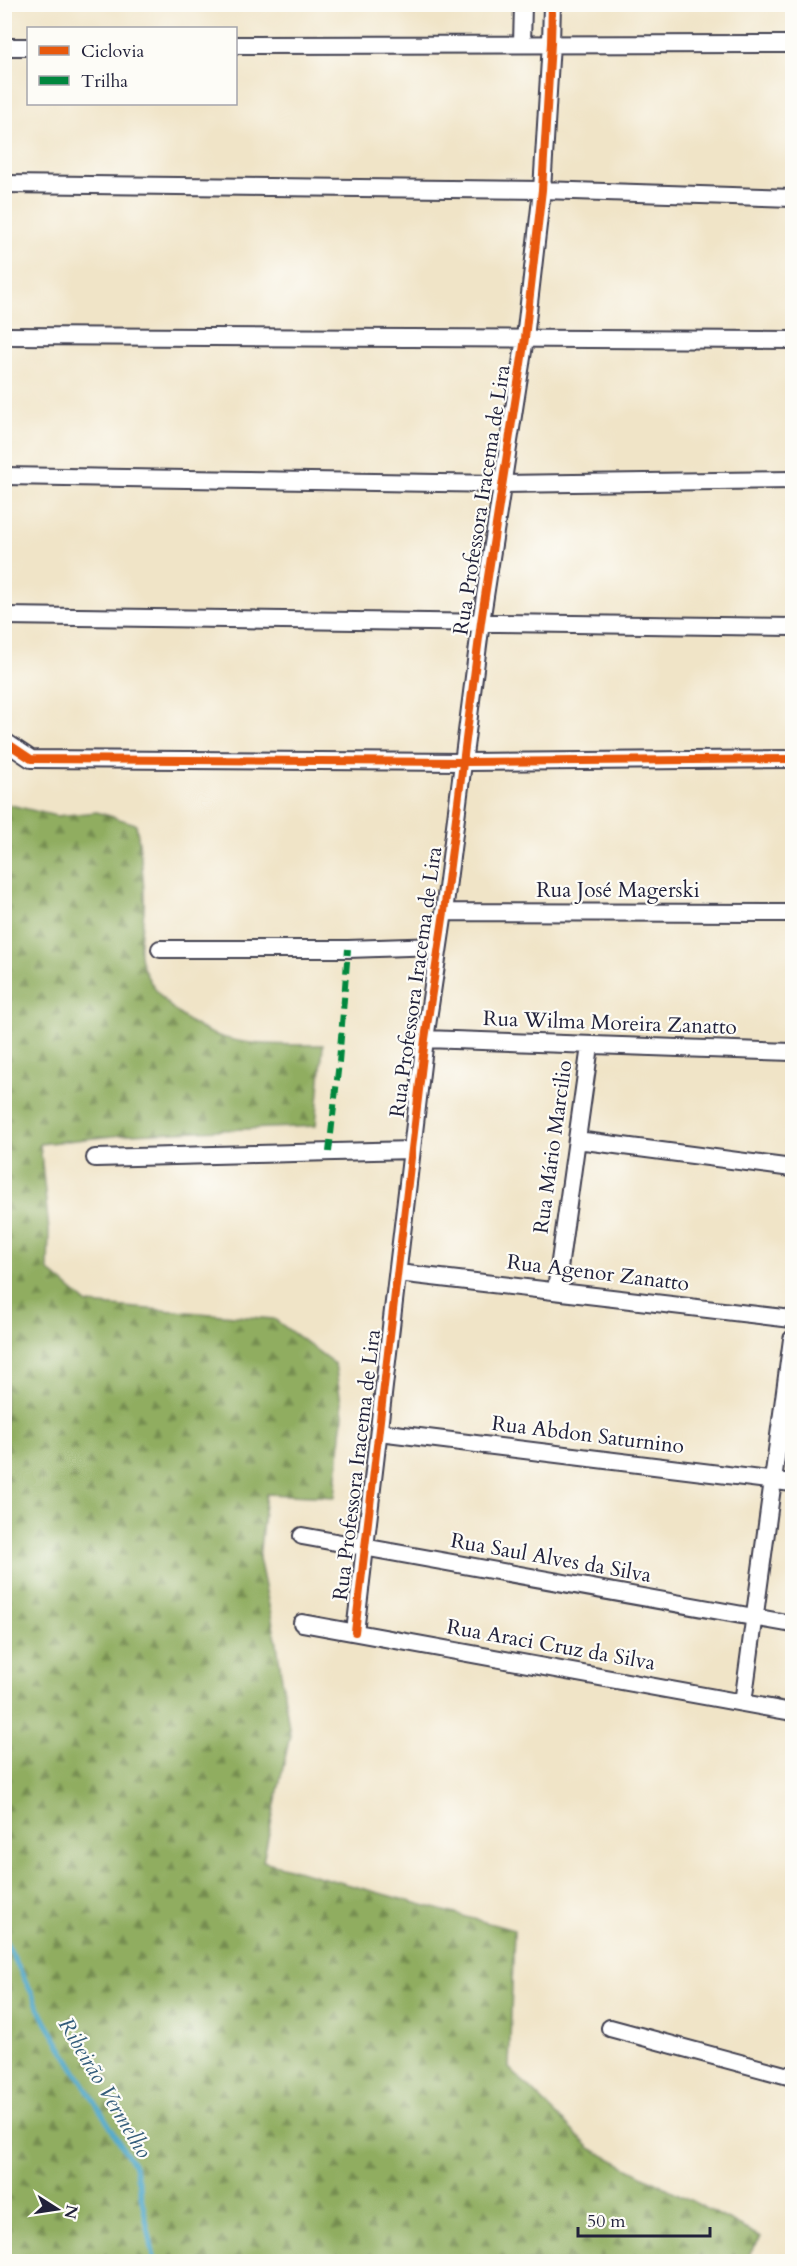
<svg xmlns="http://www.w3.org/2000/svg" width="797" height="2266" viewBox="0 0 797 2266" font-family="Cardo,serif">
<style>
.forest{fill:url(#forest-firs);stroke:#59684e;stroke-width:1.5}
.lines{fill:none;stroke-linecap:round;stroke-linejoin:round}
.stream{stroke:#4aa6c9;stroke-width:5}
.street-casing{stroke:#413f50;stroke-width:20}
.street{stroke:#fff;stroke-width:16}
.quiet{stroke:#00873e;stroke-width:6;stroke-dasharray:12 6;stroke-linecap:butt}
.cycleway-casing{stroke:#fdfcf7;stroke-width:11}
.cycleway{stroke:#e8590c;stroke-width:8}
.labels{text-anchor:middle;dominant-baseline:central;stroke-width:4.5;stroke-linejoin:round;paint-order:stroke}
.street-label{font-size:21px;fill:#22223b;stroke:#fdfcf7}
.water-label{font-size:22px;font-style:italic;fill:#345d7b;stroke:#fdfcf7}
</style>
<defs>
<pattern id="forest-firs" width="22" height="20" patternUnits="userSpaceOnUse" patternTransform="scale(1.5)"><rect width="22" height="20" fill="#90ad60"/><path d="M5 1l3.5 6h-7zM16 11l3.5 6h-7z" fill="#758c50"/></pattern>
</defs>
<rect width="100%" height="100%" fill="#fdfcf7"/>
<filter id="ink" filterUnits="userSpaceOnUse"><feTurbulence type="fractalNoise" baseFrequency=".0167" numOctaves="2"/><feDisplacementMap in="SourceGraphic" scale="12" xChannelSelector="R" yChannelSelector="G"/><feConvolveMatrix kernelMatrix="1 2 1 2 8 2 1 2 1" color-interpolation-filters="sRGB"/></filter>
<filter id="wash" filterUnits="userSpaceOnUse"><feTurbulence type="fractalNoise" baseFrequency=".008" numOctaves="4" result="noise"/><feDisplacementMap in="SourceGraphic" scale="24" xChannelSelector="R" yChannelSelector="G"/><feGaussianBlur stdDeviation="1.35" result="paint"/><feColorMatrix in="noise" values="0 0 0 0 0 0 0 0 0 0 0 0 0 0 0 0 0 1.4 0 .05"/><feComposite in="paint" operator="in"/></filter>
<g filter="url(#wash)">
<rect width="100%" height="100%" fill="#f0e4c7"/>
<path class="forest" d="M5,800L7,804L56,816L97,812L136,824C141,853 145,880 144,910C143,924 138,941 140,955C142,972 153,987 163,999C210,1050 260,1044 323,1045L316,1126L131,1134L40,1144L49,1231L48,1270L88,1304L274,1319L335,1364L343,1415L335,1497L266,1494L259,1558L277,1644L290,1735L263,1861L514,1930L509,2068L590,2148L761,2237L745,2261L609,2262L606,2260L601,2262H280L277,2259L276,2262L5,2261Z"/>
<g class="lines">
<path class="stream" d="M4,1938L47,2024L135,2167L155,2262"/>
</g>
</g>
<g filter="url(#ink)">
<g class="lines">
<defs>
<path id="street" d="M522,44L523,4
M236,45L792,44
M4,47H28
M4,184L542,190L792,198
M4,336L792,340
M4,476L502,484L792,480
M4,616L792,627
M4,741L31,759L464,762L792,759
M444,912L792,913
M160,949H348L438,946
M425,1039L792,1052
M577,1140L792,1168
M95,1158L412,1150
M398,1273L792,1319
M556,1290L590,1046
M379,1432L792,1483
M302,1536L792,1624
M302,1623L792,1712
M355,1632L425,1039L444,912L481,622L525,338L542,190L551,43L552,4
M743,1703L792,1339
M610,2028L792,2077"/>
</defs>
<use href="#street" class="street-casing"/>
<use href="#street" class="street"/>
<path class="quiet" d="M329,1152L339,1062L348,949"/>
<defs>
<path id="cycleway" d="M4,741L31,759L464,762L792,759
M355,1632L425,1039L444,912L481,622L525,338L542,190L551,43L552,4"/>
</defs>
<use href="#cycleway" class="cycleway-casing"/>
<use href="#cycleway" class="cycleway"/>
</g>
</g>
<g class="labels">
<g class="street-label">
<text transform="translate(482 500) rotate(-81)">Rua Professora Iracema de Lira</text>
<text x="618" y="890">Rua José Magerski</text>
<text transform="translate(416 982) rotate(-82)">Rua Professora Iracema de Lira</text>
<text transform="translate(610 1023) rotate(2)">Rua Wilma Moreira Zanatto</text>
<text transform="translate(553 1147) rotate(-82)">Rua Mário Marcilio</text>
<text transform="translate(598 1273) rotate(7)">Rua Agenor Zanatto</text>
<text transform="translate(588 1435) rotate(7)">Rua Abdon Saturnino</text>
<text transform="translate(357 1465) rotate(-83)">Rua Professora Iracema de Lira</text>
<text transform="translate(551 1558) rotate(10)">Rua Saul Alves da Silva</text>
<text transform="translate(551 1645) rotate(10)">Rua Araci Cruz da Silva</text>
</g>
<g class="water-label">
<text transform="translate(105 2088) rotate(59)">Ribeirão Vermelho</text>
</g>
</g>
<rect width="797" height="2266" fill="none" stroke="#fdfcf7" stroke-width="24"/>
<rect x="27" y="27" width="210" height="78" fill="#fdfcf7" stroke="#a5a5ac" stroke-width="1.5"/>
<rect x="39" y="46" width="30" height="9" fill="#e8590c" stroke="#a5a5ac" stroke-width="1.5"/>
<text x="81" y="57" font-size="18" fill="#22223b">Ciclovia</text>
<rect x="39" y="76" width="30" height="9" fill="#00873e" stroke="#a5a5ac" stroke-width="1.5"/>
<text x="81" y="87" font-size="18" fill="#22223b">Trilha</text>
<g transform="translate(57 2209) rotate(102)" stroke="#fdfcf7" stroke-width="4.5" paint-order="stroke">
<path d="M0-4.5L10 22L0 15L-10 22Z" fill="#22223b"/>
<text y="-9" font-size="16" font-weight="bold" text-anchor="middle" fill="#22223b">N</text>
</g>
<path d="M578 2227v9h132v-9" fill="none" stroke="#22223b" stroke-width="3"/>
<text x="587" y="2227" font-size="18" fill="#22223b" stroke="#fdfcf7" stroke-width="4.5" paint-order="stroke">50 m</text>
</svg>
